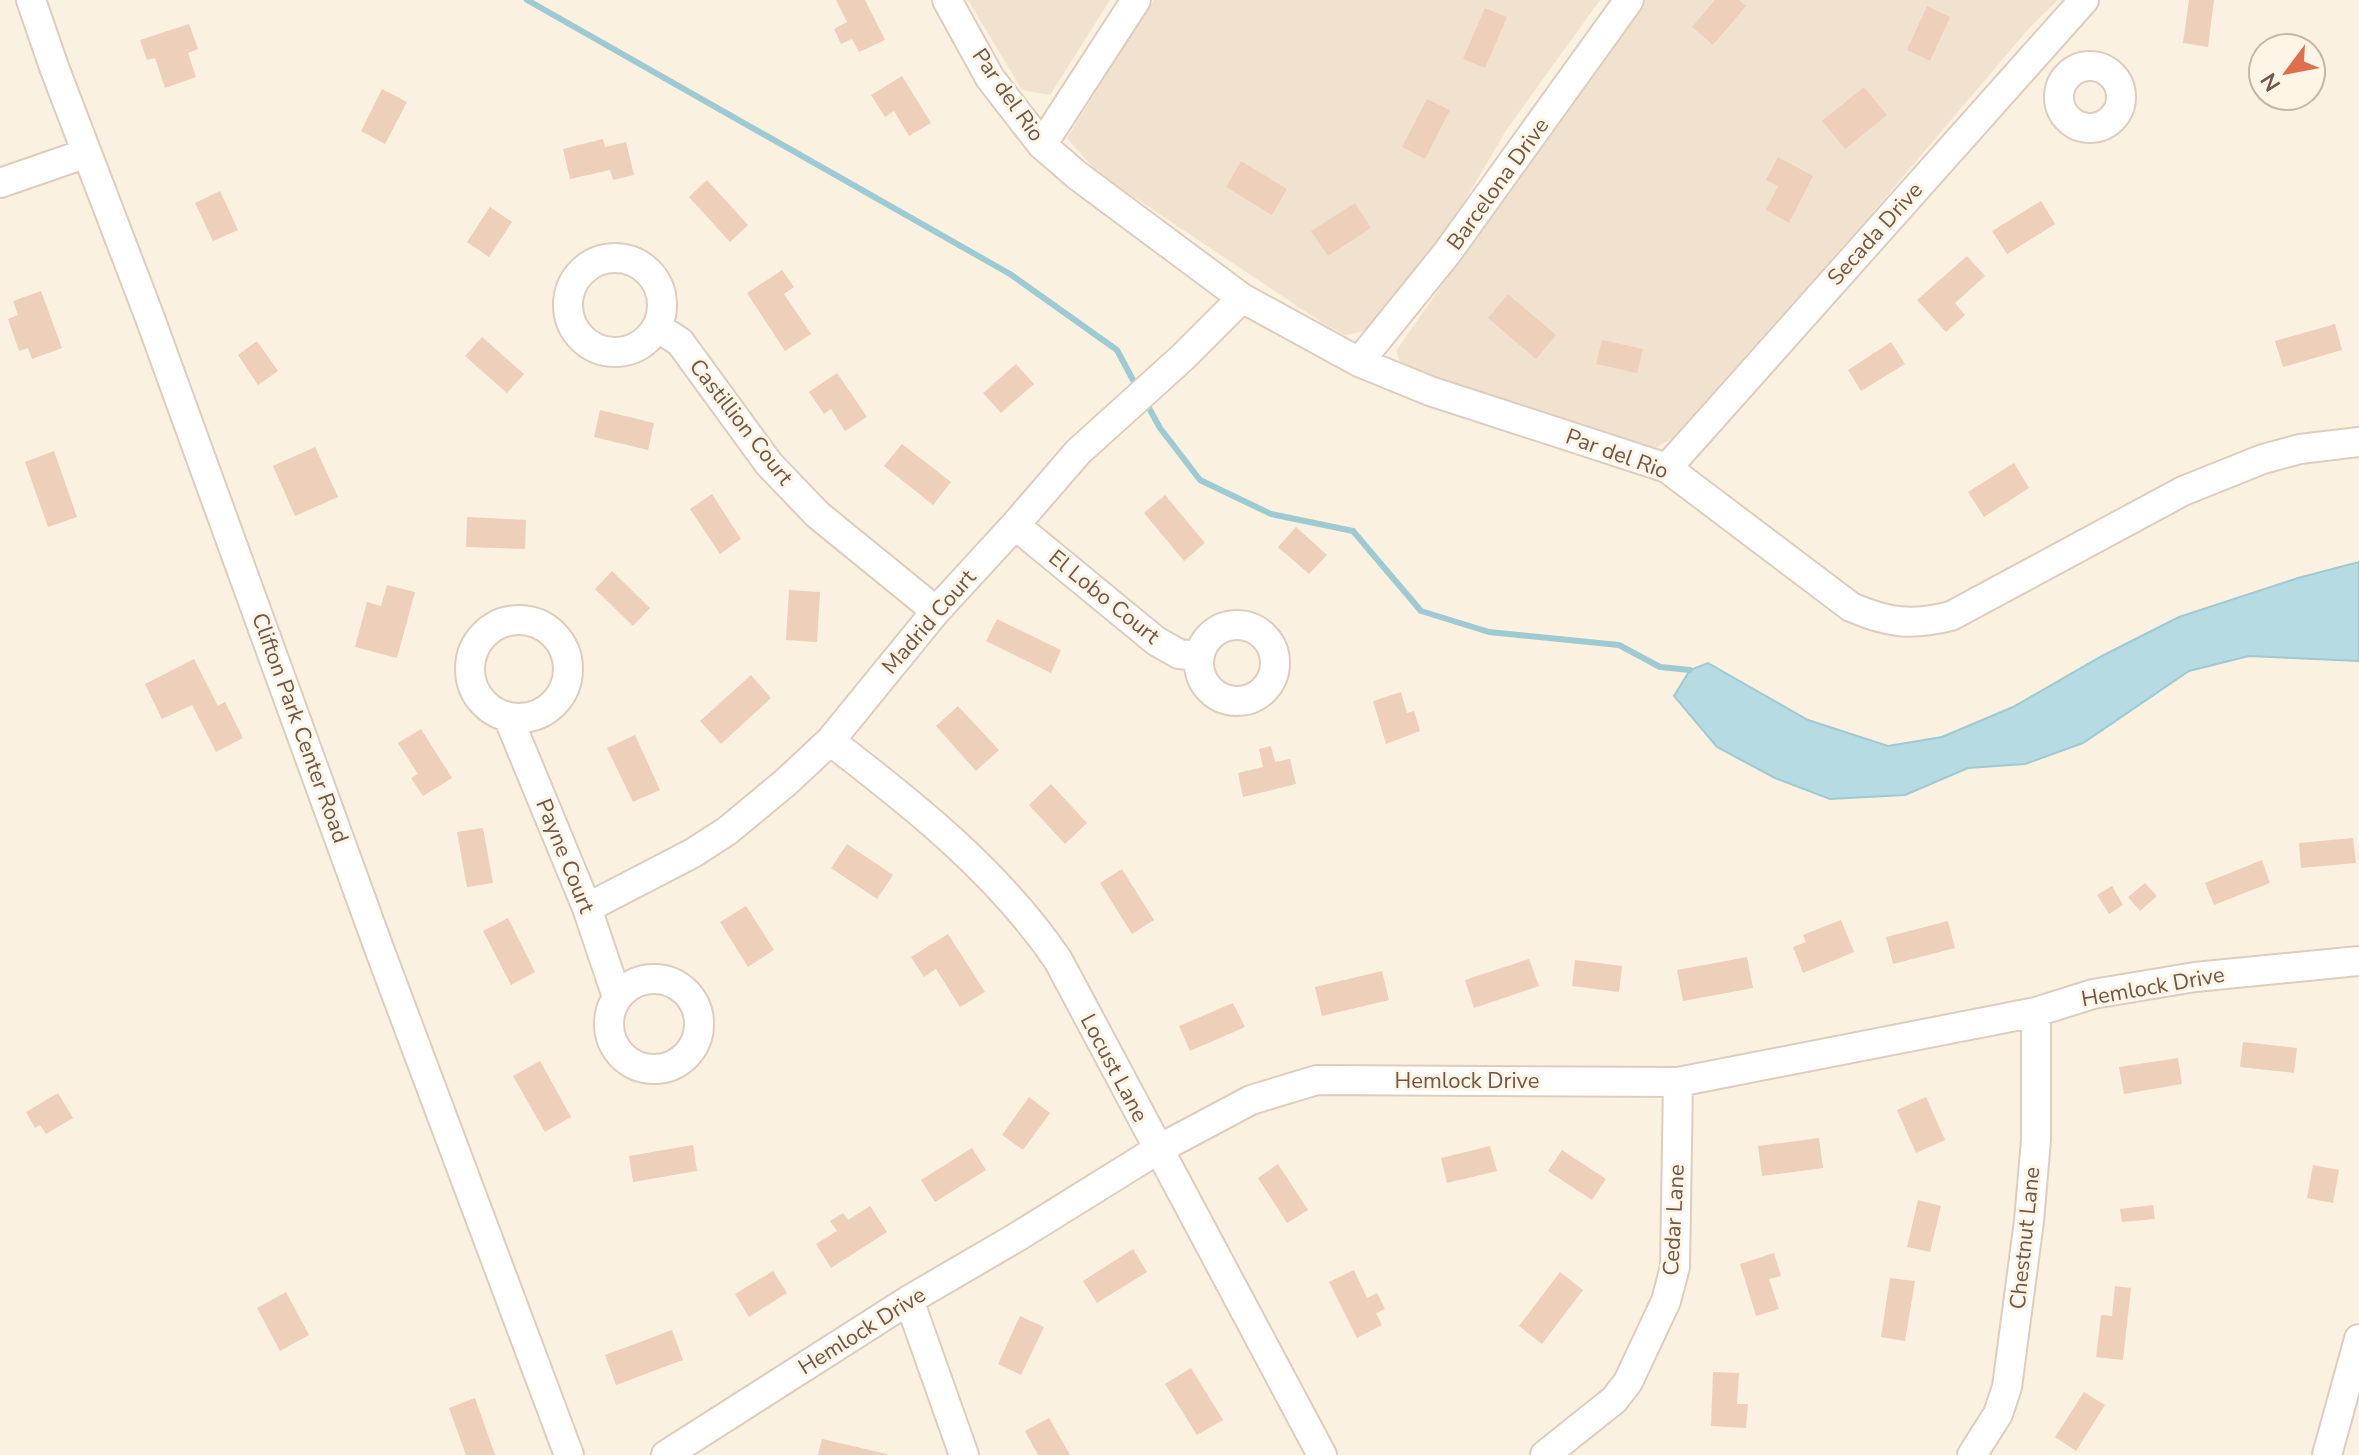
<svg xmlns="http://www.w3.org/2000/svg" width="2359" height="1455" viewBox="0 0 2359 1455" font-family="'Nunito Sans',sans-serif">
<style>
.residential{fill:#f1e2cf}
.water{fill:#b7dbe2;stroke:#9ecad3;stroke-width:2}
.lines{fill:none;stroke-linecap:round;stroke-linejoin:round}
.stream{stroke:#9ecad3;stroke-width:6}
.building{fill:#eecfba}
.minor-casing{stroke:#decdbd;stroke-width:32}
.minor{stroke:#fff;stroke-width:28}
.labels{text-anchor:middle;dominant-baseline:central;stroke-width:6;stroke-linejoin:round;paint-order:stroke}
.street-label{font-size:22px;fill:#6f5749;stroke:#fef5e6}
</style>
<rect width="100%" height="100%" fill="#faf1e0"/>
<path class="residential" d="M968,0H1110L1050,95L1022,90Z
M1154,0H1600L1507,129L1398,314L1365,331L1345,335L1324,324L1098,173L1067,138Z
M1642,0H2058L2030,27L1862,225L1672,438L1654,449L1408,382L1396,351Z"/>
<path class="water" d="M2359,562V661L2249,656L2189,671L2083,743L2025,764L1968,768L1905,795L1830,799L1775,778L1717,747L1674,696L1690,670L1708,663L1808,720L1888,746L1942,737L2013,707L2102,656L2179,617L2298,578Z"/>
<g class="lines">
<path class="stream" d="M527,0L1010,274L1117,350L1133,380
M1149,408L1160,428L1200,480L1271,514L1353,531L1421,611L1489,632L1619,645L1660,667L1690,670"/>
</g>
<path class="building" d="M836,0H865L885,40L859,52L852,39L841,44L834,29L847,22Z
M1715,0H1739L1746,6L1713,45L1692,27Z
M2189,0H2214L2208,47L2183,43Z
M1927,6L1950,17L1930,61L1907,50Z
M1485,8L1507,17L1485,68L1463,59Z
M189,24L198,49L188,53L196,77L165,88L155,58L147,60L140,40Z
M902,76L931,123L909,136L894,111L885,117L871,95Z
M1864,87L1887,115L1845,149L1822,121Z
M382,89L407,102L385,144L361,131Z
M1427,99L1450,110L1425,159L1402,147Z
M603,139L605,147L626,142L634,175L613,180L610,170L570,179L563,149Z
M1778,157L1813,176L1789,223L1766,210L1778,186L1766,180Z
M1241,161L1287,189L1272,215L1226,187Z
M707,180L748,225L730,242L689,197Z
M220,191L238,230L213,241L195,203Z
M2041,201L2055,224L2007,254L1992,231Z
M1355,203L1371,228L1328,256L1311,231Z
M490,207L512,222L489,257L467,242Z
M1967,256L1985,276L1955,303L1965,315L1946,332L1917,300Z
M782,270L794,287L784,294L811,334L785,351L747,293Z
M41,291L62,348L32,359L28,348L19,351L8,319L18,315L13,301Z
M1508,294L1556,335L1536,359L1488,318Z
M2335,324L2342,350L2283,367L2275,341Z
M482,337L524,374L507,393L465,356Z
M1602,340L1643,349L1637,373L1596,364Z
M257,341L278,371L258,385L238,355Z
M1891,342L1905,364L1861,391L1848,370Z
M1016,364L1034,384L1001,413L983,393Z
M837,373L867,417L845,431L831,409L824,414L809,392Z
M600,410L654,423L648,450L594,437Z
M902,444L951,482L933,505L884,466Z
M315,447L338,497L295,516L273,466Z
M54,451L77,517L48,527L25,462Z
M2014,463L2029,488L1984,517L1968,492Z
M712,494L741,539L720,554L690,509Z
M1165,495L1205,543L1184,561L1144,513Z
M467,517L526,520L525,549L466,547Z
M1296,527L1327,555L1309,574L1278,547Z
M612,571L650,608L633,626L595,589Z
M387,585L415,592L397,658L355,647L367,602L381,606Z
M789,590L820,592L817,642L786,640Z
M997,619L1061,650L1051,673L986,641Z
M194,659L218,706L225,702L243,738L216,752L192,705L162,719L145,684Z
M751,675L771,698L721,744L700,721Z
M1401,692L1407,713L1414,711L1420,731L1386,744L1373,701Z
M958,706L999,750L976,771L936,726Z
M421,729L452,778L423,796L411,778L418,774L398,743Z
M635,735L660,790L633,802L607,748Z
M1271,746L1275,762L1290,759L1296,784L1243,797L1238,773L1263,767L1259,749Z
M1051,784L1087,823L1065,844L1029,805Z
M483,828L493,883L467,887L457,832Z
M2353,838L2356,863L2301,868L2299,843Z
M847,844L893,875L877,899L831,868Z
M2262,860L2270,883L2214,905L2205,883Z
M1122,869L1154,920L1132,934L1100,883Z
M2145,883L2157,896L2140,911L2128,897Z
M2112,886L2123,905L2109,914L2097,895Z
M746,906L774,950L748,967L720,922Z
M508,918L535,972L511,985L483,931Z
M1841,920L1854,952L1803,973L1793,947L1806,942L1803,935Z
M1948,921L1955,948L1893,964L1886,937Z
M948,934L985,992L960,1007L936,969L924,977L911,957Z
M1747,957L1753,988L1683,1001L1677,970Z
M1529,959L1539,986L1474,1008L1465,980Z
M1575,960L1622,966L1619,992L1572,986Z
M1382,971L1389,1000L1322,1016L1315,987Z
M1233,1003L1245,1027L1190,1051L1179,1026Z
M2243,1042L2297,1048L2294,1073L2240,1067Z
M2178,1058L2182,1084L2124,1094L2119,1067Z
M540,1061L571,1117L545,1132L513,1076Z
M58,1093L73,1118L46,1134L40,1125L35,1128L26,1112Z
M1029,1097L1050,1113L1023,1150L1002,1135Z
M1926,1097L1945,1140L1916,1153L1897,1110Z
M1819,1138L1823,1168L1762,1176L1758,1146Z
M693,1145L697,1171L633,1182L629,1156Z
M1490,1146L1497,1171L1447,1183L1441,1158Z
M972,1148L986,1170L935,1202L921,1180Z
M1562,1150L1606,1179L1592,1200L1548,1171Z
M1278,1164L1308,1210L1287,1223L1258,1178Z
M2313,1165L2339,1170L2333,1203L2307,1198Z
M1918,1200L1941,1206L1930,1252L1907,1247Z
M2153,1205L2155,1219L2122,1222L2120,1209Z
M870,1206L887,1232L831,1268L816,1244L837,1231L830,1221L843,1213L848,1220Z
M1133,1249L1147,1272L1097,1303L1083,1281Z
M1774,1253L1781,1276L1769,1279L1779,1309L1756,1316L1740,1264Z
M1354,1270L1367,1298L1377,1293L1385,1309L1376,1313L1382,1325L1357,1338L1329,1282Z
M773,1271L787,1293L749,1317L735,1294Z
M1560,1272L1583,1290L1542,1344L1519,1326Z
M1890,1278L1915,1281L1905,1341L1881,1337Z
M2115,1286L2131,1288L2123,1360L2096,1357L2101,1315L2112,1316Z
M286,1292L309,1335L280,1351L257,1308Z
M1020,1316L1044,1327L1021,1375L998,1364Z
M672,1330L683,1360L616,1385L605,1355Z
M1191,1368L1223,1420L1197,1435L1165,1384Z
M1713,1372L1739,1373L1737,1404H1748L1746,1428L1711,1426Z
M2084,1392L2105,1405L2076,1451L2055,1437Z
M475,1398L495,1455H466L449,1408Z
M1049,1418L1070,1455H1038L1025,1431Z
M822,1439L887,1454V1455H818Z"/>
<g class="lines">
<defs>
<path id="minor" d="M31,0L54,67L150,318L380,951L569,1455
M947,0L990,78L1042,145L1078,176L1242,298L1359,362L1430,391L1667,468L1851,607C1888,623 1911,626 1951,616L2183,491L2263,459L2300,449L2359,442
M2059 97a31 31 0 1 1 62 0a31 31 0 1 1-62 0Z
M1042,145L1136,0
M0,183L87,153
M568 305a47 47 0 1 1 94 0a47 47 0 1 1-94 0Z
M657,327L680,342L769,464L818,515L936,611
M1359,362L1447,253L1629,0
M1667,468L2084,0
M1015,525L1156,641L1179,654L1199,656
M470 669a49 49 0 1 1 98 0a49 49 0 1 1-98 0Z
M1199 663a38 38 0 1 1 76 0a38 38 0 1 1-76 0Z
M508,717L587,908L617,997
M830,741C914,805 999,873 1058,960L1322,1455
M587,908L693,853L727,831L785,783L830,741L936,611L1015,525L1078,452L1183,357L1242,298
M609 1024a45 45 0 1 1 90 0a45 45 0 1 1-90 0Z
M909,1300L964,1455
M666,1455L909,1300L1017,1237L1157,1150L1251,1100L1317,1080L1678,1082L2036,1012L2093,994L2195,977L2359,961
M1545,1455L1614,1400L1628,1382L1666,1301L1675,1267L1678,1082
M1972,1455L1998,1414L2007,1387L2029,1221L2036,1140V1012
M2327,1455L2359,1339"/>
</defs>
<use href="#minor" class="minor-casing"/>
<use href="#minor" class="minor"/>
</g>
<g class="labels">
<g class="street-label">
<text transform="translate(1008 95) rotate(55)">Par del Rio</text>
<text transform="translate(1498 184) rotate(-54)">Barcelona Drive</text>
<text transform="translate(1875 234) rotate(-48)">Secada Drive</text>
<text transform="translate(741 422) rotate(52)">Castillion Court</text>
<text transform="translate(1617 454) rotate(20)">Par del Rio</text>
<text transform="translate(1104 597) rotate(39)">El Lobo Court</text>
<text transform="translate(929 622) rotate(-49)">Madrid Court</text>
<text transform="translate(300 728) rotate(70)">Clifton Park Center Road</text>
<text transform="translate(565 856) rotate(68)">Payne Court</text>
<text transform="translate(2153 987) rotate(-10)">Hemlock Drive</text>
<text transform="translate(1114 1068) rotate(62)">Locust Lane</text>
<text x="1467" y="1081">Hemlock Drive</text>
<text transform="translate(1674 1220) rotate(-87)">Cedar Lane</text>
<text transform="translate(2025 1238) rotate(-84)">Chestnut Lane</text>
<text transform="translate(862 1331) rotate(-32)">Hemlock Drive</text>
</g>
</g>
<g transform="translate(2287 72) rotate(238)"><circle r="38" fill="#fef5e6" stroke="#c5b6a7" stroke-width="2"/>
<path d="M0-6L14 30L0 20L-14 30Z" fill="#de6e4c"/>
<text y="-12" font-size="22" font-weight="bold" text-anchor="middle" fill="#6f5749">N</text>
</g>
</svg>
